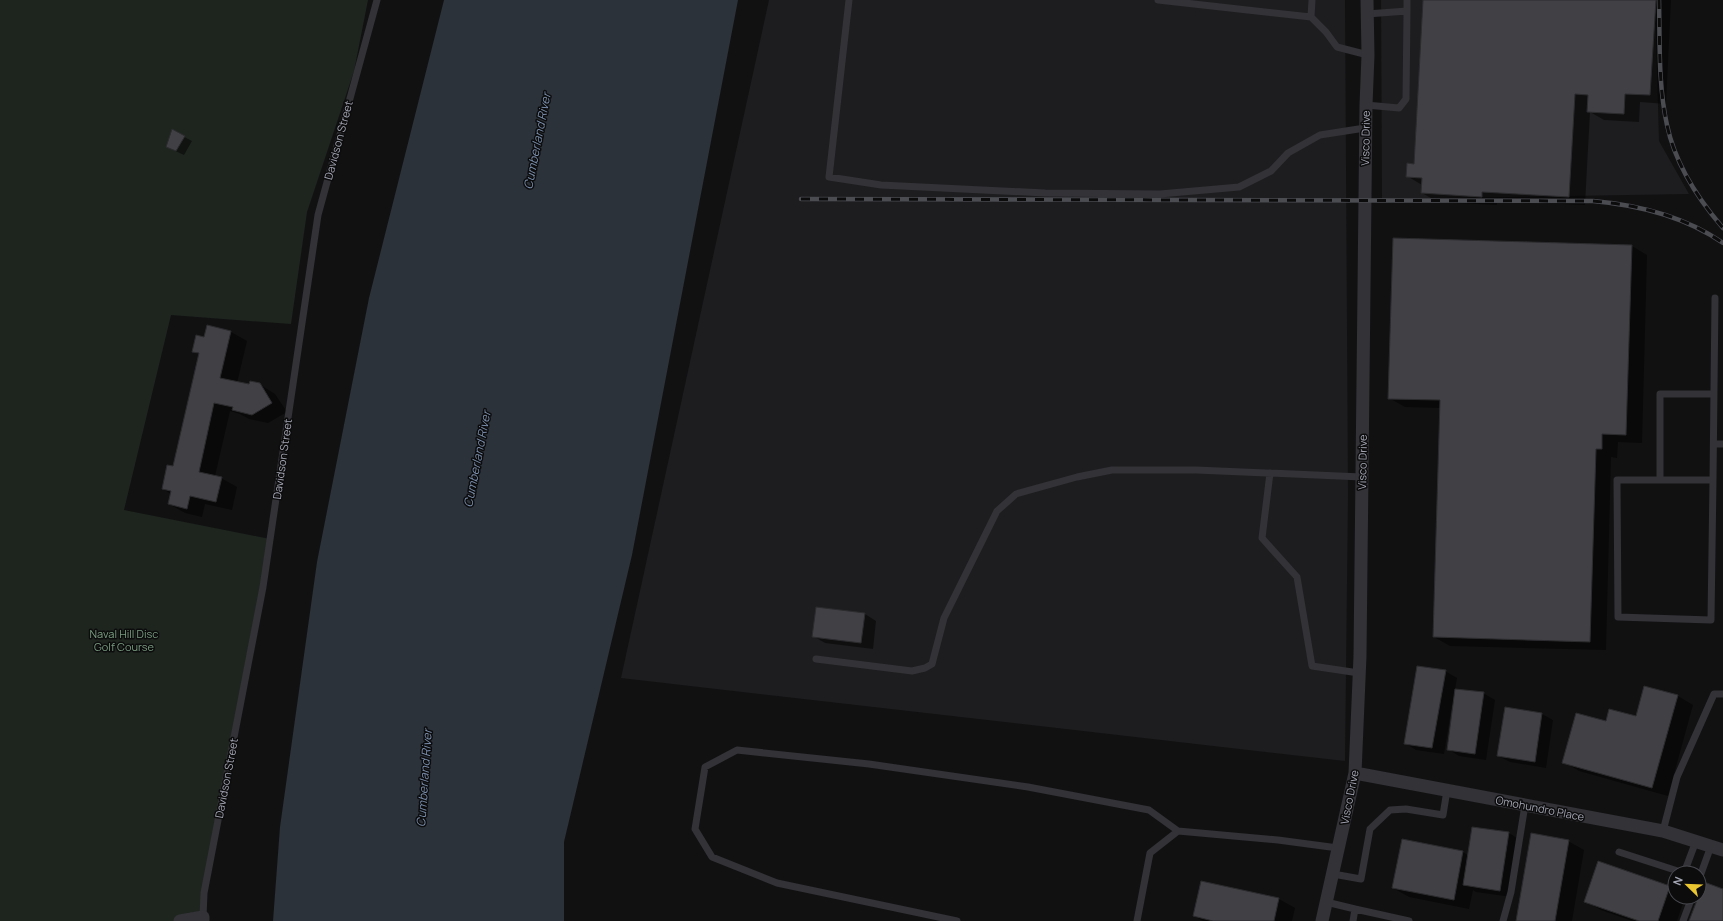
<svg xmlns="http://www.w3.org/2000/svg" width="1723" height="921" viewBox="0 0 1723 921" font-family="Manrope,sans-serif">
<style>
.built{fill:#1d1d1f}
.green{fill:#1e251f}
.water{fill:#2b323a}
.shadow{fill:#0007}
.building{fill:#404045;stroke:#2c2b2e}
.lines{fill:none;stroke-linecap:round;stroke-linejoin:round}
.lane{stroke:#323237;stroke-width:7}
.street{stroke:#323237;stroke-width:13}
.rail-casing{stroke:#4b4c52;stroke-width:4.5}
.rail{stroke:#0c0c0d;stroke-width:3;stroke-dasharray:9;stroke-linecap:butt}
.labels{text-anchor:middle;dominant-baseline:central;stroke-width:3;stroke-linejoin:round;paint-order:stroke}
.street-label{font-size:11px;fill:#a3a5b3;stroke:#0c0c0d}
.park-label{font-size:11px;fill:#7a9d81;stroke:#0c0c0d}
.water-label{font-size:12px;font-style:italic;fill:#7a8ead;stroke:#0c0c0d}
</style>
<rect width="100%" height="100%" fill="#111112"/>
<path class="built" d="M769,0H1345L1348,494L1345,761L621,678Z
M1381,0H1655L1659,141L1689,194L1382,199Z"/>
<path class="green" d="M0,0H368L354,71L307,212L291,324L171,315L124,510L270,539L204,893L203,921H0Z"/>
<path class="water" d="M444,0H738L632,555L564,842V921H273L280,827L317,562L369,298Z"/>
<path class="shadow" d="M1424,0H1671L1666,104L1640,102L1639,122L1604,120L1590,112L1585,205L1497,201V205L1438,202L1422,193V185L1407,176L1415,165Z
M173,131L192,141L184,155L167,147Z
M1632,246L1647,255L1642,443L1618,442L1617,458L1611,457L1606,650L1450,646L1434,637L1441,408L1405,407L1389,398Z
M207,326L231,332L247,341L237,383L250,386L259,384L275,394L287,412L268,423L249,419L240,414L230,411L215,476L221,478L237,487L232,510L205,504L202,517L185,513L169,504L171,494L163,489L174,468L200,355L194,351L205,338Z
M865,614L876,621L873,649L825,643L813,636Z
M1445,671L1457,678L1455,690L1483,693L1495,700L1486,760L1459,756L1448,749L1454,706L1452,705L1444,754L1416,750L1405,743Z
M1678,696L1693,705L1668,796L1579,771L1564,762L1607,722L1637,718Z
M1542,714L1553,720L1546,768L1510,762L1498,756Z
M1509,833L1520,840L1512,897L1476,892L1473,890L1469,909L1409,897L1393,888L1463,852L1469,856Z
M1568,841L1584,850L1572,921H1517Z
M1599,862L1670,887L1675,890V897H1685L1677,921H1632L1601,910L1585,901Z
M1202,882L1279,899L1295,908L1292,921H1203L1194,916Z"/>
<path class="building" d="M1423,0H1656L1650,95L1625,94L1624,114L1587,112L1588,95L1575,94L1569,197L1482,192V197L1421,193L1422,178L1406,177L1407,163L1414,164Z
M172,129L185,136L176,151L166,147Z
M1393,238L1632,245L1626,435L1602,434V449H1596L1590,642L1433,637L1440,400L1388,399Z
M207,325L231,331L220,378L249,384L250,381L260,383L272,403L252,415L232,410L233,407L214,403L199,472L222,477L216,502L190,496L187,509L168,504L171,491L162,489L167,465L173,466L199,353L192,352L196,335L204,337Z
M816,607L865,613L861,643L812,637Z
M1417,666L1446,670L1432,748L1404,744Z
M1644,686L1678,695L1652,788L1562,763L1576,713L1606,721L1609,709L1636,716Z
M1455,689L1484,692L1475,754L1447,750Z
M1505,707L1542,713L1535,762L1497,756Z
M1472,827L1509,832L1500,891L1463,885Z
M1531,833L1569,840L1555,921H1516Z
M1402,839L1463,851L1454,900L1392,888Z
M1598,861L1670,886L1658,921H1639L1584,902Z
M1201,881L1279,898L1274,921H1213L1193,916Z
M1704,882L1723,889V921H1689Z"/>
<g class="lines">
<path class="lane" d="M849,0L829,177L881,185L1045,193L1160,194L1239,187L1271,171L1288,153L1320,135L1365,128
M1158,0L1311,17L1326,32L1337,47L1368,55
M1407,11V0
M1311,17L1312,0
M1366,105L1399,108L1406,99L1407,11L1367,14
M1714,444H1723
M1270,473L1262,538L1297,577L1312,666L1359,673
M1617,480H1713L1711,620L1618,617Z
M1660,480V394H1714
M1713,480L1715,298
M816,659L912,671L925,668L932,664L944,618L997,511L1016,494L1077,477L1112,470H1196L1362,477
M1663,831L1677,777L1714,694H1723
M1619,852L1684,873L1696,841
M1333,874L1361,879L1370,829L1390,810L1406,809L1443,815L1447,790
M1699,879L1711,846
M1326,902L1355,909L1353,921
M1355,909L1409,921
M203,917L204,893L263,587L318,215L377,0
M957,921L777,883L712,857L695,829L705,767L737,750L869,764L1028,787L1149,810L1178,831
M1137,921L1150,853L1178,831L1278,840L1338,848
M1503,921L1511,892L1525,805
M1683,921L1692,897"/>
<path class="street" d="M1355,773L1663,831L1723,850
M180,921L203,917V921
M1322,921L1355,773L1360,656L1366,105L1368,55L1367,0"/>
<defs>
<path id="rail" d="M1659,0C1660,42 1658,84 1667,125C1675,163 1698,199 1723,228
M801,199L1593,201C1639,205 1684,216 1723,243"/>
</defs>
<use href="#rail" class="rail-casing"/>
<use href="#rail" class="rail"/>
</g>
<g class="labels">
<g class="street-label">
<text transform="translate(1365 138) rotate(-89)">Visco Drive</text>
<text transform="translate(338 140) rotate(-75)">Davidson Street</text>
<text transform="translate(282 459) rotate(-82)">Davidson Street</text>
<text transform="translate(1362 462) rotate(-89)">Visco Drive</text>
<text transform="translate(226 778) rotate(-79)">Davidson Street</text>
<text transform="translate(1349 797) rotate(-79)">Visco Drive</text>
<text transform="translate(1540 808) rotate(11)">Omohundro Place</text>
</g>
<g class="park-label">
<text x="124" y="633">Naval Hill Disc<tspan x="124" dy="13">Golf Course</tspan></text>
</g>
<g class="water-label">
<text transform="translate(537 141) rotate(-79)">Cumberland River</text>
<text transform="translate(477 459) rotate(-79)">Cumberland River</text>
<text transform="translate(424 778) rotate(-86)">Cumberland River</text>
</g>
</g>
<g transform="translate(1687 885) rotate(293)"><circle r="19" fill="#0c0c0d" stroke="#48494f"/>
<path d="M0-3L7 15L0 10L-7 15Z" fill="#eac631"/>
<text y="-6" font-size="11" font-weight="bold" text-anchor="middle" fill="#a3a5b3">N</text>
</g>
</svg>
